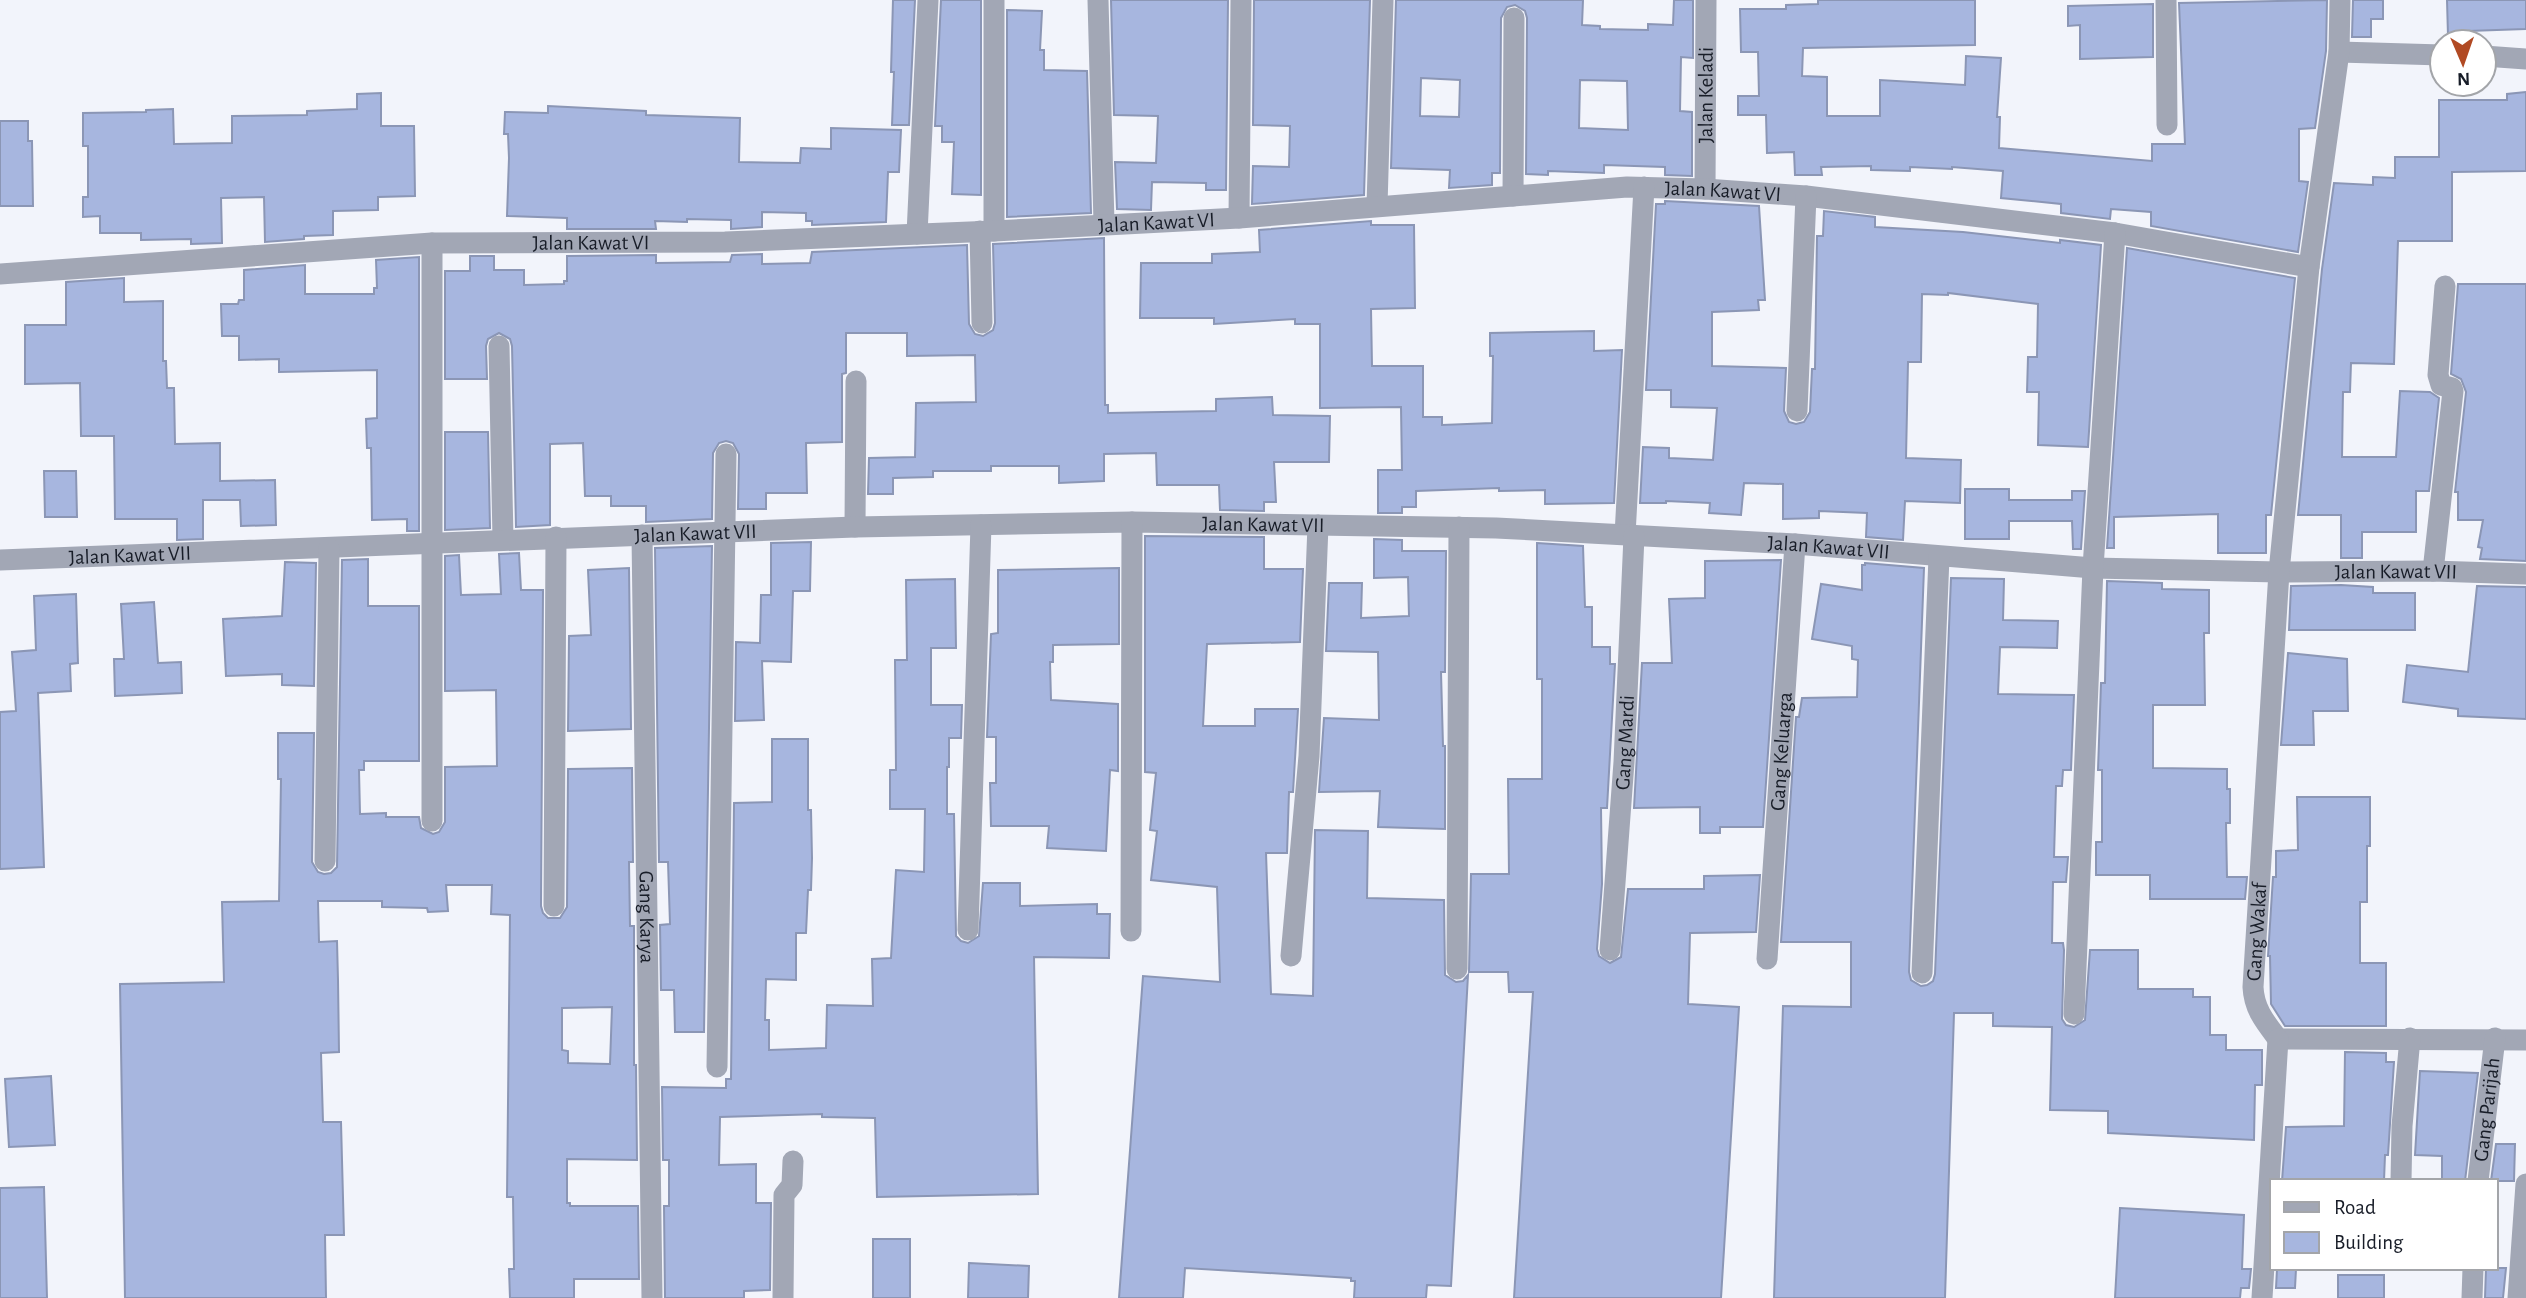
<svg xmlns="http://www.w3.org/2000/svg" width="2526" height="1298" viewBox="0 0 2526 1298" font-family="'Alegreya Sans',sans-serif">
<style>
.building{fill:#a7b6df;stroke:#8b96b5;stroke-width:2;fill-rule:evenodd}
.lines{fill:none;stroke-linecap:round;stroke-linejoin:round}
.minor{stroke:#a2a7b5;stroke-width:21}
.labels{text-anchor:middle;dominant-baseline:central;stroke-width:6;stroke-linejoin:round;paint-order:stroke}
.street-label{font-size:21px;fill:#181d28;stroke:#fff}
</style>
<rect width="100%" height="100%" fill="#f2f4fb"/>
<path class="building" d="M893,0H915L909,125H892L894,72H891Z
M941,0H981V195L952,194L954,142H942V126H935Z
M1111,0H1228L1226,190H1206V183L1152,182L1151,210L1117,209L1115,162L1156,163L1158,116L1114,115Z
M1254,0H1370L1364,195L1252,204L1253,166L1289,167L1290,126L1253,125Z
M1396,0H1583L1582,25L1600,26V29L1648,30V24L1673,25L1674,0H1693V58L1681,57L1680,111L1692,112V176L1665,175V167L1604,165V173L1548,171V175L1526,174L1527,18L1525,11L1515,5L1507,7L1501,18L1500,173H1492V185L1449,188L1450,170L1391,168ZM1421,78L1460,80L1459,117L1420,116ZM1580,80L1627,81L1628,130L1579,128Z
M1818,0H1975V45L1803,48L1802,76L1827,77V116H1880V80L1965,85L1966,56L2001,58L1997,117H2000L1999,148L2152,161V144H2185L2179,3L2327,0L2326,51L2315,128L2299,129V181L2308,182L2298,252L2151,226V212L2111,209L2110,219L2061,213V204L2001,198L2003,171L1952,167V169L1910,167V171L1871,170V166L1821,167L1822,175H1795L1794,152L1767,153L1766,115H1738V96H1759L1758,52H1741L1740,9H1786V5L1818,4Z
M2353,0H2383V19H2371V37H2352Z
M2447,0H2526V29L2468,31V35L2448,36Z
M2153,4V57L2080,59V25L2068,26V6Z
M1007,10L1042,11L1040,50H1044V70L1087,71L1091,213L1007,217Z
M2526,92V171L2452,172V241H2398L2394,364L2351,363L2350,392H2343L2342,457H2396L2400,391L2430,392L2439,398L2429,491H2416V532H2362V558H2341V515H2298L2322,269L2334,183L2373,185V177L2395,178V157H2439V100H2507V94Z
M381,93V126H414L415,196L378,197V210L333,211V235L304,236V239L265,242L264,197L221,198L222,243L191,244V239L141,240V233H100V216L83,217V197H88V146H83V113L146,112V110L173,109L174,144L232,143V116L307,115V111L357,109V94Z
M548,106L646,111V115L740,118L739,162L800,163L801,148L831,149V128L901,130L899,172H888L886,222L812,225V221H806V213L762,212V227L731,229V220L687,219V222L655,221L656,229H567V218L507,216L509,158L508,134H504L505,112L548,113Z
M0,121H28V141H32L33,206H0Z
M1665,201L1759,206L1765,300H1758L1759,310L1712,312V366L1786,368L1784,411L1789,422L1796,424L1804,422L1810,412L1812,369H1815L1817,236H1823L1824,211L1875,217V227L1963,232L2060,243V240L2101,245L2088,447L2038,445L2039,392H2027L2028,357H2037L2038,304L1948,293V295L1922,294L1921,362H1908L1906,458L1961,460L1960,503L1905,501L1903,540L1866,537L1867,513L1819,511V518L1783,519V484L1744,483L1741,515L1709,513L1710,503L1666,501V503H1640L1643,447L1669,448V458L1713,460L1717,408L1671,407V390H1646L1656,204H1665Z
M1371,221V225H1414L1415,308L1371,309L1372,366H1423V417H1442V425L1492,423L1493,356H1490V333L1594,331V351L1622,350L1614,503L1545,504V490L1499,491V488L1416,491V507H1402V513H1378V470H1402L1401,407L1320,408V324H1295V319L1214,324V318H1140L1141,263H1212V254L1260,252L1259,230Z
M1104,238L1105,405H1108V413L1216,411V399L1272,397L1273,415L1330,416L1329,462H1274L1276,502H1264V511L1220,510L1219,485H1157L1156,453L1104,454V481L1059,483V466H991V471H933V477L893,478V494H868L869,458L915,457L916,403L976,402L975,355L907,356V333H846V373L842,374V442L806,443L807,493H766V509H738L739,454L733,443L726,441L719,443L713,453L712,519L646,522V506H611V496H585L583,443L550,444V525L516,527L512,346L510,339L499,333L488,339L486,346L487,379H445V271H470V256H494V270H524V285L564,284V281H567V256L656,255V263L730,262L732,255L762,254V264L810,263L812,252L967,245L969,324L975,334L983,336L993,330L995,323L993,244Z
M2127,248L2295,278L2271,515H2266V553H2218V514L2114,517V548H2107Z
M419,257V531H407V519L372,520L371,448H367L366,419L377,418V370L279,372V359L239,360V336H222L221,304H238L239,300H244V270L305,265V294H374V288H377L376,260Z
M124,278V302L163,301V361H166L167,388H174L175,444L220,443V481L275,480L276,525L241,526L240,500H203V539L177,540V519H115L114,436H81L80,383L25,384V325H66V282Z
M2458,284H2526V561L2480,559L2482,548L2478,547L2483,520H2458V492H2455L2466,392L2461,379L2451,374Z
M445,432H488L490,528L445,530Z
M44,471H76L77,517H45Z
M1965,489H2009V500H2072V491H2085L2081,549H2073L2072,521H2009V539H1965Z
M1145,536L1264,537V569H1303L1300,642L1207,644L1203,726H1255V709H1298L1293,792H1289L1287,853H1266L1271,994L1313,996L1315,830L1368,831L1367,898L1444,900L1445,975L1456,982L1463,981L1468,975L1451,1286L1427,1285L1426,1298H1354L1355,1281H1351V1278L1185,1268L1183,1298H1119L1143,976L1220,982L1217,887L1151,880L1157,831L1150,830L1156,773L1145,772Z
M1374,539L1402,540V551H1446L1445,672H1441L1443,746H1445V829L1378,827L1380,791L1319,792L1324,718L1379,720L1378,652L1326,651L1329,583H1362L1361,618L1409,616L1408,577L1374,578Z
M811,542L810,591H793L791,662L762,661L764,720L735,721L736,642L760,643L761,595H771V543Z
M1537,543L1583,546L1585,607H1592V647H1610V664H1615L1607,808H1601L1602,884L1597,949L1599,956L1610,963L1621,957L1628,889H1704V876L1760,875L1756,932L1690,933L1688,1004L1739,1007L1721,1298H1514L1533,992H1509L1508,972H1469L1471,874H1509L1508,779H1542V679H1537Z
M712,546L704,1032H675L674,990H661L660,925L670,924L668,862H659L655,548Z
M519,553L521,590H543L541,906L543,913L548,918H560L567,907L568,769L632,768L633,862H629L630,926H634V1065H636L637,1160L567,1159V1203H570V1206H638L639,1279H574V1298H510L509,1269H514L513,1197H507L510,915L491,914L492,885H446L448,911L428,912L427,908L382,907V901H318L319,942L337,941L338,980L339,1052L321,1053L323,1122H341L342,1160L344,1235H325L326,1298H125L120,984L224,982L222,902L279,901L281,779H278V733H314L312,862L318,872L324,874L331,873L337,867L342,560L368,559V606H419V761H364V770H359L360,814L386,813V817H419L421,828L433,834L439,832L445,822V767L497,766L496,690L445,691V556L459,555L461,595L501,594L499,554ZM612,1007L610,1064L568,1063V1051L562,1050V1008Z
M1781,560L1763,827H1720V833H1700V807L1634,808L1642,663H1672L1669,599L1705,598V561Z
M285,562L316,563L314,686L282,685V674L226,676L223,619L282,616Z
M1865,563L1924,568L1909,972L1911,980L1921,986L1927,985L1933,981L1935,974L1951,578L2004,579L2003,620L2058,621L2057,648L2000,647L1998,694L2074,695L2071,770H2063L2062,786H2056L2054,857H2068L2066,882H2053L2052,943H2063L2064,950L2062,1019L2066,1025L2074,1027L2085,1020L2090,950H2138V989H2193V997H2210V1035H2226V1050H2262V1085H2255L2254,1140L2108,1133V1111L2050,1110L2052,1027L1993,1026V1013H1954L1945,1298H1774L1783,1006L1851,1007V942H1781L1796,717H1799L1802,698L1857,697L1858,660L1852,659V646L1812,639L1821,584L1862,590V565H1865Z
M629,568L631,729L568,731L569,636L591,635L588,570Z
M1119,568V644L1053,645V662H1050L1051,700L1118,704V771L1110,770L1106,851L1047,848L1049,826H991L990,783H996V737H987L991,634L998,633V570Z
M955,579L956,648H931V705H962L961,738H949V767H947V814H954L956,936L961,941L968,943L979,936L983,883H1020V906L1097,904V914H1110L1109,958L1034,957L1038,1194L877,1197L875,1118L822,1117V1114L720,1117L719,1165L756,1164V1203H771L770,1290L744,1291V1298H665L664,1206H669V1160H663L662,1087L726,1088V1079H731L734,803L772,802V739H808V810H811L812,858L811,890H808L806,933H796V980L766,979L765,1020H769V1050L826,1048L827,1005L873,1006L872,959L891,958L896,870L924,872L925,809H890V770H896L895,660H907L906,580Z
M2107,581L2162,583V589L2209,590V633H2204L2205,705H2153V768L2227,769V789H2230V823H2226L2227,877H2247L2245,899H2150V875H2096V842H2102V770H2098L2101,683H2105Z
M2341,585L2373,587V593H2415V630H2289L2291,586Z
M2477,586L2526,587V719L2458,716V709L2403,702L2407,665L2468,672Z
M76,594L78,663L70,664L71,691L38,693L44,867L0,869V712L16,711L12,652L36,650L34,596Z
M154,602L158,663L181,662L182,693L115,696L114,659H124L121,604Z
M2288,653L2347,659L2348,711H2313L2314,745H2281Z
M2297,797H2370V846H2367V902H2360V963H2386V1026H2285L2271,1004L2270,956H2268L2273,877H2276V851L2298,850Z
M2345,1052L2386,1053V1062H2394L2388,1155H2385L2384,1181H2282L2286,1127L2344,1126Z
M2420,1071L2478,1073L2465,1181H2442V1156L2415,1155Z
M51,1076L55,1145L9,1147L5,1079Z
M2496,1144H2515L2514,1181H2491Z
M44,1187L47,1298H0V1188Z
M2120,1208L2244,1215L2242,1269H2251L2249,1288H2241L2240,1298H2115Z
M873,1239H910V1298H873Z
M969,1263L1029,1266L1028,1298H968Z
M2486,1268H2506L2503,1298H2485Z
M2277,1269H2296L2295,1288H2276Z
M2338,1275H2384V1298H2338Z"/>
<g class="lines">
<g class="minor">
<path d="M994,0V231"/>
<path d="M1098,0L1104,223"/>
<path d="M2166,0L2167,125"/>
<path d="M2339,52L2442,55"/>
<path d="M2484,56L2526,59"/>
<path id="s1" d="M1705,189L1706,0"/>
<path d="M1513,196L1514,18"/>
<path d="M1377,206L1383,0"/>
<path d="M1239,218L1241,0"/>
<path d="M980,231L982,323"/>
<path d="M917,234L928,0"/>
<path id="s2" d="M0,274L432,243L725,242L994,231L1239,218L1627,187L1705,189L1806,196L2115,233L2309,267"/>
<path d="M499,346L503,539"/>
<path d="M1797,411L1806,196"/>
<path d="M855,527L856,381"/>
<path id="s3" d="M642,535L652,1298"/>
<path d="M1625,535L1644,187"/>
<path id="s4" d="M0,560L855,527L1132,522L1496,528L1795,544L2093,568L2279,572L2433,571L2526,574"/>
<path d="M2433,571L2453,391L2452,388L2441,385L2438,375L2445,286"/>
<path d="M432,821V243"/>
<path d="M325,861L329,548"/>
<path d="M554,906L556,537"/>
<path d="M968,930L981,525"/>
<path d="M1131,931L1132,522"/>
<path id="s5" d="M1610,950L1624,762L1634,536"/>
<path d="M1291,956L1309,756L1318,525"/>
<path id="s6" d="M1767,959L1795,544"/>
<path d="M1457,969L1459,527"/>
<path d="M1922,973L1939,557"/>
<path d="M2074,1014L2093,568L2115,233"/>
<path id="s7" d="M2278,1039C2265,1022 2254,1009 2253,987L2279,572L2309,267L2339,52L2340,0"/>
<path d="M2278,1039L2526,1040"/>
<path d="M717,1067L726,454"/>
<path d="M2401,1181L2402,1126L2410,1038"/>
<path id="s8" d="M2478,1181L2495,1038"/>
<path d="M783,1298L784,1195L792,1185L793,1161"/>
<path d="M2262,1298L2278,1039"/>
<path d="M2472,1298L2473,1268"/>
<path d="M2518,1298L2526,1184"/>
</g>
</g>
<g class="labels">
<g class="street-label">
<text stroke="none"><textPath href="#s1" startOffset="94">Jalan Keladi</textPath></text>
<text stroke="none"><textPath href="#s2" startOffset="1726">Jalan Kawat VI</textPath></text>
<text stroke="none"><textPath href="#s2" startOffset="1158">Jalan Kawat VI</textPath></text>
<text stroke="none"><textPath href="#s2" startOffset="592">Jalan Kawat VI</textPath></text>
<text stroke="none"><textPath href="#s4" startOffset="1264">Jalan Kawat VII</textPath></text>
<text stroke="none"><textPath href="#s4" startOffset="696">Jalan Kawat VII</textPath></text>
<text stroke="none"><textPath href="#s4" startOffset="1830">Jalan Kawat VII</textPath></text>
<text stroke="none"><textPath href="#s4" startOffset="130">Jalan Kawat VII</textPath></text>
<text stroke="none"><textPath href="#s4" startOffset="2398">Jalan Kawat VII</textPath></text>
<text stroke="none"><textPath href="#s5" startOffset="208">Gang Mardi</textPath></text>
<text stroke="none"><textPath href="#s6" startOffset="208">Gang Keluarga</textPath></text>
<text stroke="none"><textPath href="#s3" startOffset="382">Gang Karya</textPath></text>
<text stroke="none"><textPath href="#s7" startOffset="114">Gang Wakaf</textPath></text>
<text stroke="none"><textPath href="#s8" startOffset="72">Gang Parijah</textPath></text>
</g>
</g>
<rect x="2270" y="1179" width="228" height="91" fill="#ffffff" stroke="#a3a5a9" stroke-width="2"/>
<rect x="2284" y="1202" width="35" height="10" fill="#a2a7b5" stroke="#a3a5a9" stroke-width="2"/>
<text x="2334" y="1214" font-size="21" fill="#181d28">Road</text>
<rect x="2284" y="1232" width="35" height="21" fill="#a7b6df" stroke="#a3a5a9" stroke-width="2"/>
<text x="2334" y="1249" font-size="21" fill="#181d28">Building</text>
<g transform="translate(2463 63) rotate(178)"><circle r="33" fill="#ffffff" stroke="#a3a5a9" stroke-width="2"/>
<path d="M0-5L12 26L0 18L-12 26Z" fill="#b14a23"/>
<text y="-10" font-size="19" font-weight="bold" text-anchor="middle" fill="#181d28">N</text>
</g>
</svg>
